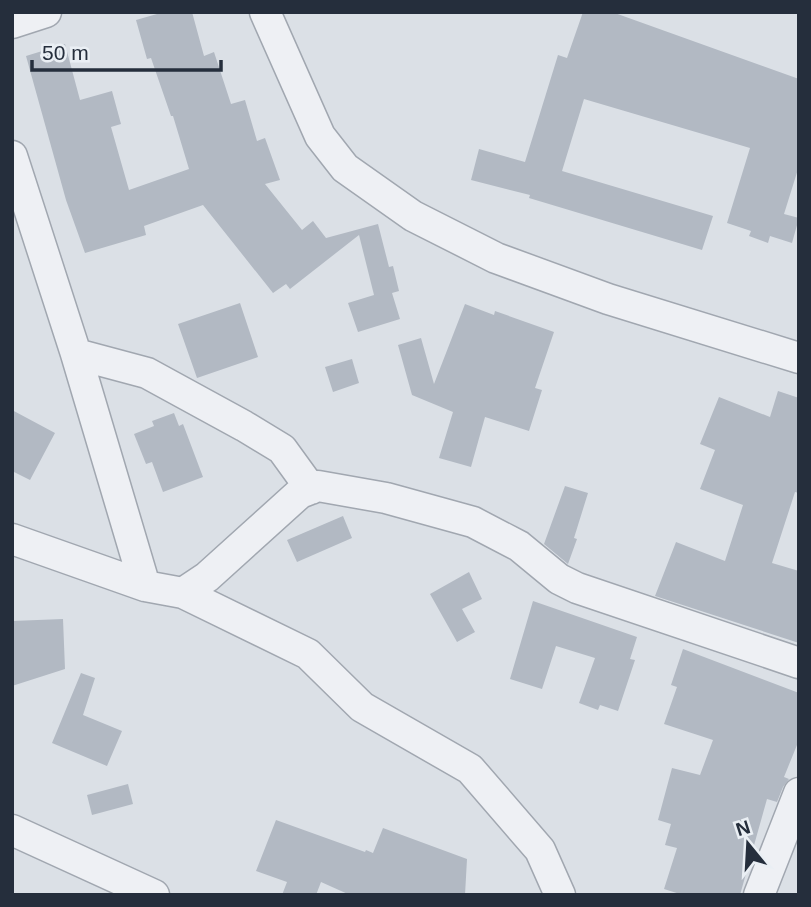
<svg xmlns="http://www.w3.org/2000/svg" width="811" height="907" viewBox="0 0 811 907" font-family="Helvetica,sans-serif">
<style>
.building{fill:#b2b9c3}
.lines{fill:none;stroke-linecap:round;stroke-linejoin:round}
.street-casing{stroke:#a1a7b0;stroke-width:33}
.street{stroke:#eef0f4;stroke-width:30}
</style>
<rect width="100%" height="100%" fill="#dbe0e6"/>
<path class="building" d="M164,12H192L204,56L214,52L231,104L245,100L257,141L265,138L280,180L265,184L302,230L313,221L326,238L378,224L389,267L393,266L399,291L392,293L400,319L358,332L348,303L374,295L359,235L290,289L286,284L273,293L203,205L144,226L146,235L85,253L66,200L26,56L65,44L80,100L112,91L121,124L111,127L129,190L189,169L173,116H171L151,58L147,59L136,20Z
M583,12H612L799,79V166L784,214L799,218L792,243L770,236L768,243L749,236L751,231L727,223L750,148L584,99L562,171L713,216L702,250L529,198L530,195L471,180L479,149L525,162L558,55L567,58Z
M240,303L258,357L197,378L178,324Z
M465,304L494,315L495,311L554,332L535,388L542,390L529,431L485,417L471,467L439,458L453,412L412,395L398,345L421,338L434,384Z
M352,359L359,383L333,392L325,367Z
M778,391L799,398V493L795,492L772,563L799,571V643L655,596L676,542L725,561L743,505L700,489L715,450L700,444L719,397L770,417Z
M12,410L55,433L30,480L12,471Z
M174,413L179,426L183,424L203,477L163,492L152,462L146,464L134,434L154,426L152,421Z
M565,486L588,493L574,538L577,539L568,564L544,544Z
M343,516L352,538L297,562L287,540Z
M469,572L482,599L462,609L475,632L457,642L430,594Z
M533,601L637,637L630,659L635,660L618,711L600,705L598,710L579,703L595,658L556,646L542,689L510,679Z
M63,619L65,669L12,686V621Z
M683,649L799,693V740L784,777L789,779L783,787L777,802L767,799L740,895H683L664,889L677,848L665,845L671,824L658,820L672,768L700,775L713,740L664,724L677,687L671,685Z
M81,673L95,678L83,715L122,731L107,766L52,743Z
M128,784L133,804L92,815L87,795Z
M276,820L365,852L366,850L373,853L383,828L467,859L465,895H350L321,882L316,895H282L287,882L256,871Z"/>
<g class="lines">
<defs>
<path id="street" d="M265,12L320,136L345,168L413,216L496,258L608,299L799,358
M12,23L46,12
M12,156L76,354L145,586
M76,354L147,373L244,426L282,449L311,489
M12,539L145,586L183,593L308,654L362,707L470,769L540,850L560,895
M183,593L207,577L300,493L318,486L386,498L473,522L519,546L559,579L577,588L799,663
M12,830L154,895
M759,895L799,793"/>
</defs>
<use href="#street" class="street-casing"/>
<use href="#street" class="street"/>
</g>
<rect width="811" height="907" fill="none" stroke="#252e3c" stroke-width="28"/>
<g transform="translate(748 844) rotate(342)" stroke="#eaeff4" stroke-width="5" paint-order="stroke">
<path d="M0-5L12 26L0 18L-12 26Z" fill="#252e3c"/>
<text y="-10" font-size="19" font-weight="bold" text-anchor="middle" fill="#252e3c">N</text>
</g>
<path d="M32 60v10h189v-10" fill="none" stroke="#252e3c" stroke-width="3.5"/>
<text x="42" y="60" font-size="21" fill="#252e3c" stroke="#eaeff4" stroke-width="5" paint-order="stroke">50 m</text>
</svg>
